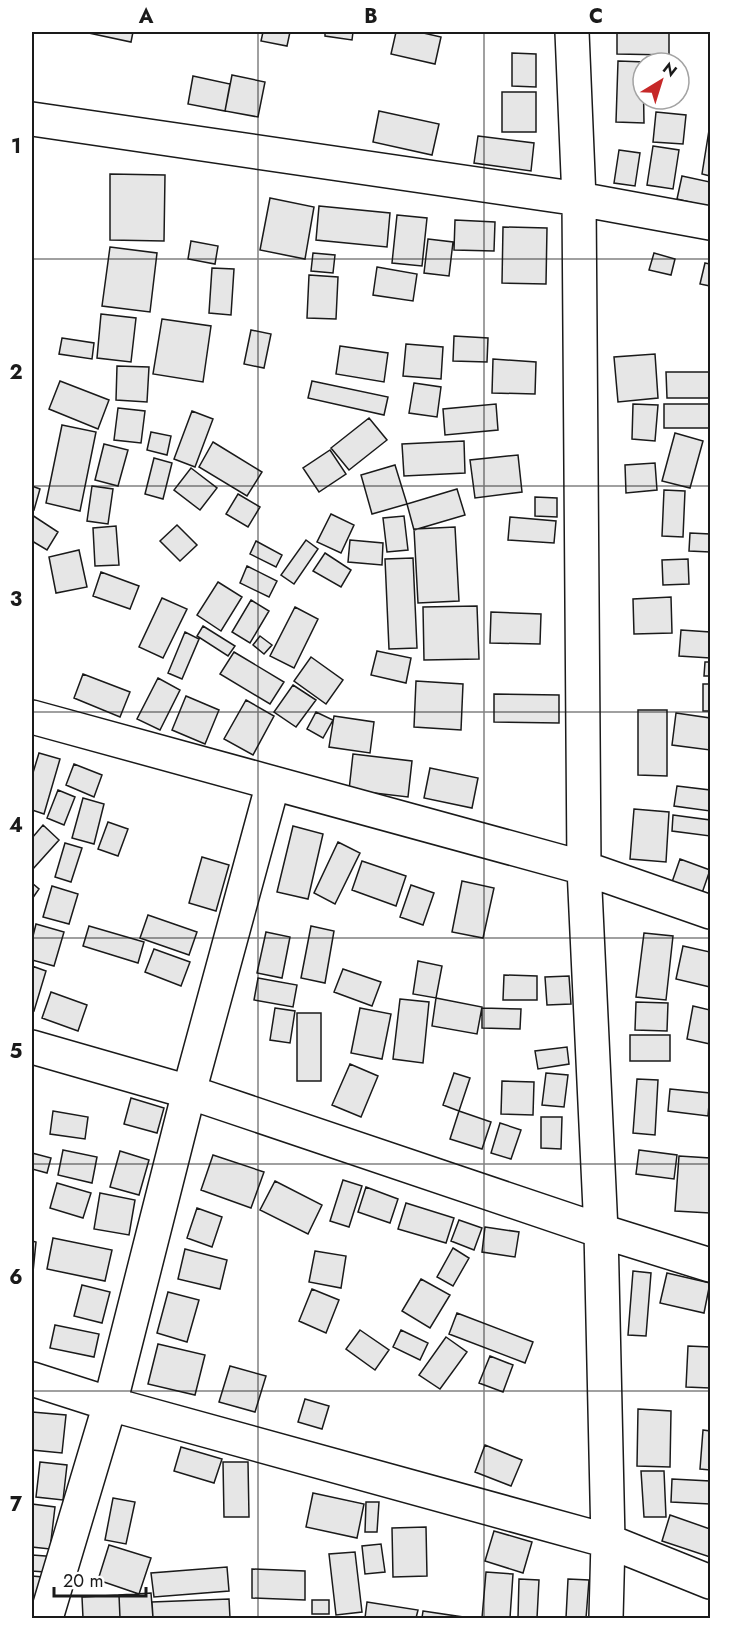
<svg xmlns="http://www.w3.org/2000/svg" width="742" height="1650" viewBox="0 0 742 1650" font-family="Jost,sans-serif">
<style>
.building{fill:#e6e6e6;stroke:#1a1a1a;stroke-width:1.5}
.lines{fill:none;stroke-linecap:round;stroke-linejoin:round}
.minor-casing{stroke:#1a1a1a;stroke-width:36}
.minor{stroke:#fff;stroke-width:33}
.grid{fill:none;stroke:#1a1a1a;stroke-width:1.5;stroke-opacity:0.55}
.neatline{fill:none;stroke:#1a1a1a;stroke-width:2}
.grid-label{font-size:20px;text-anchor:middle;font-weight:bold;fill:#1a1a1a}
</style>
<rect width="100%" height="100%" fill="#fff"/>
<path class="building" d="M84,32H133L131,42Z
M263,32H290L287,46L261,41Z
M325,32H353L352,40L325,36Z
M396,32H419L441,37L435,64L391,54Z
M617,32H669V55L617,54Z
M512,53L536,54V87L512,86Z
M618,61L646,62L643,63L644,123L616,122Z
M232,75L265,82L258,117L225,111Z
M679,75H684L681,100L675,99H679Z
M193,76L230,84L225,111L188,104Z
M502,92H536V132H502Z
M379,111L439,124L432,155L373,142Z
M656,112L686,115L683,144L653,142Z
M710,124V176L702,174Z
M478,136L534,143L531,171L474,163Z
M653,146L679,150L673,189L647,185Z
M619,150L640,153L635,186L614,183Z
M110,174L165,175L164,241L110,240Z
M682,176L710,182V207L677,199Z
M270,198L314,207L305,259L260,250Z
M319,206L390,213L387,247L316,240Z
M397,215L427,218L422,266L392,263Z
M455,220L495,222L494,251L454,250Z
M503,227L547,228L546,284L502,283Z
M428,239L453,242L449,276L424,273Z
M191,241L218,246L215,264L188,259Z
M110,247L157,253L150,312L102,306Z
M313,253L335,255L333,273L311,271Z
M654,253L675,259L671,275L649,270Z
M705,263L710,264V286L700,284Z
M377,267L417,274L413,301L373,295Z
M212,268L234,269L231,315L209,313Z
M309,275L338,277L336,319L307,318Z
M101,314L136,318L131,362L97,358Z
M162,319L211,326L203,382L153,374Z
M251,330L271,334L264,368L244,364Z
M454,336L488,338L487,362L453,361Z
M62,338L94,343L92,359L59,354Z
M406,344L443,347L441,379L403,376Z
M340,346L388,353L384,382L336,374Z
M655,354L658,398L618,402L614,357Z
M493,359L536,362L535,394L492,393Z
M117,366L149,367L147,402L116,400Z
M666,372H710V398H667Z
M60,381L109,400L98,429L49,409Z
M312,381L388,397L384,415L308,398Z
M414,383L441,387L437,417L409,413Z
M496,404L498,430L445,435L443,409Z
M633,404L658,405L655,441L632,439Z
M664,404H710V428H664Z
M118,408L145,411L141,443L114,440Z
M192,411L213,419L195,467L174,459Z
M369,418L387,440L349,470L331,448Z
M62,425L96,432L80,511L46,503Z
M151,432L171,436L167,455L147,450Z
M675,433L703,441L690,488L662,481Z
M464,441L465,473L404,476L402,444Z
M213,442L262,472L247,496L199,467Z
M104,444L128,450L118,486L95,480Z
M330,450L346,474L319,492L303,468Z
M518,455L522,492L475,498L470,460Z
M154,458L172,463L163,499L145,494Z
M655,463L657,490L626,493L625,465Z
M395,465L407,504L372,514L361,475Z
M191,468L217,488L200,510L174,490Z
M32,486L40,489L34,510L32,509Z
M92,486L113,489L108,524L87,521Z
M457,489L465,515L414,530L407,504Z
M664,490L685,491L683,537L662,536Z
M238,494L260,507L248,527L226,514Z
M535,497L557,498V517L535,516Z
M331,514L354,525L341,553L317,542Z
M32,515L58,532L47,550L32,541Z
M404,516L408,550L387,552L383,518Z
M510,517L556,521L554,543L508,540Z
M177,525L197,545L180,561L160,541Z
M116,526L119,565L95,566L93,528Z
M455,527L459,601L418,603L414,529Z
M690,533L710,534V552L689,551Z
M306,540L318,549L294,584L281,575Z
M350,540L383,543L382,565L348,562Z
M256,541L282,555L276,567L250,554Z
M79,550L87,587L56,593L49,557Z
M325,553L351,570L341,587L313,571Z
M413,558L417,648L389,649L385,559Z
M688,559L689,584L663,585L662,560Z
M247,566L277,581L269,597L240,583Z
M101,572L139,586L130,609L93,596Z
M218,582L242,597L221,631L197,615Z
M671,597L672,633L634,634L633,599Z
M162,598L187,609L163,658L139,647Z
M251,600L269,611L250,643L232,632Z
M477,606L479,659L424,660L423,607Z
M295,607L318,619L294,668L270,656Z
M491,612L541,614L540,644L490,643Z
M203,626L235,646L228,656L197,636Z
M681,630L710,632V658L679,656Z
M185,632L199,639L182,679L168,673Z
M260,636L272,645L264,654L253,645Z
M377,651L411,658L406,683L371,675Z
M234,652L284,682L270,704L220,674Z
M311,657L343,680L326,704L294,681Z
M705,662H710V676H704Z
M83,674L130,692L120,717L74,698Z
M158,678L180,690L160,730L137,719Z
M416,681L463,684L461,730L414,727Z
M703,684H710V711H703Z
M293,685L316,700L296,727L274,712Z
M494,694L559,695V723L494,722Z
M186,696L219,710L205,744L172,730Z
M246,700L274,716L253,755L224,739Z
M638,710H667V776L638,775Z
M316,712L333,720L323,738L307,729Z
M676,713L710,718V750L672,745Z
M334,716L374,722L370,753L329,747Z
M39,753L60,759L44,814L32,810V776Z
M353,754L412,761L408,797L349,790Z
M74,764L102,775L94,797L66,785Z
M430,768L478,778L472,808L424,798Z
M677,786L710,790V811L674,806Z
M58,790L75,797L64,825L47,818Z
M83,798L104,804L94,844L72,838Z
M634,809L669,812L666,862L630,859Z
M673,815L710,820V836L672,831Z
M108,822L128,829L118,856L98,849Z
M43,825L59,840L32,870V838Z
M293,826L323,834L308,899L277,892Z
M338,842L360,853L335,904L314,893Z
M65,843L82,848L71,882L55,877Z
M202,857L229,865L216,911L189,903Z
M680,859L710,870L701,896L671,885Z
M362,861L406,876L396,906L352,890Z
M462,881L494,888L483,938L452,932Z
M32,883L39,889L32,899Z
M411,885L434,893L423,925L400,917Z
M52,886L78,894L69,924L43,917Z
M148,915L197,932L189,955L140,938Z
M36,924L64,932L54,966L32,960V940Z
M89,926L144,942L138,963L83,946Z
M311,926L334,931L325,983L301,978Z
M266,932L290,937L282,978L257,973Z
M644,933L673,936L666,1000L636,997Z
M683,946L710,952V987L676,979Z
M154,949L190,962L181,986L145,972Z
M418,961L442,966L436,998L413,994Z
M32,966L46,971L34,1011L32,1010Z
M343,969L381,982L372,1006L334,992Z
M504,975L537,976V1000H503Z
M569,976L571,1004L547,1005L545,977Z
M258,978L297,985L293,1007L254,1000Z
M51,992L87,1005L78,1031L42,1018Z
M436,998L482,1007L477,1034L432,1026Z
M400,999L429,1002L423,1063L393,1059Z
M636,1002L668,1003L667,1031L635,1030Z
M693,1006L710,1010V1044L687,1039Z
M275,1008L295,1011L290,1043L270,1040Z
M360,1008L391,1014L382,1059L351,1053Z
M482,1008L521,1009L520,1029L482,1028Z
M297,1013H321V1081H297Z
M630,1035H670V1061H630Z
M567,1047L569,1064L538,1069L535,1051Z
M350,1064L378,1076L361,1117L332,1105Z
M454,1073L470,1078L459,1111L443,1105Z
M546,1073L568,1075L564,1107L542,1105Z
M637,1079L658,1080L655,1135L633,1133Z
M502,1081L534,1082L533,1115L501,1114Z
M670,1089L710,1093L708,1116L668,1111Z
M131,1098L164,1108L157,1133L124,1124Z
M53,1111L88,1117L85,1139L50,1134Z
M459,1111L491,1122L482,1149L450,1139Z
M541,1117H562L561,1149L541,1148Z
M500,1123L521,1130L511,1159L491,1153Z
M63,1150L97,1157L92,1183L58,1175Z
M639,1150L677,1155L674,1179L636,1174Z
M120,1151L149,1160L139,1195L110,1187Z
M32,1153L51,1158L47,1173L32,1169Z
M213,1155L264,1172L251,1208L201,1190Z
M679,1156L710,1158V1213L675,1211Z
M343,1180L362,1186L349,1227L330,1221Z
M275,1181L322,1205L308,1234L260,1210Z
M57,1183L91,1193L83,1218L50,1208Z
M366,1187L398,1199L390,1223L358,1212Z
M100,1193L135,1200L129,1235L94,1229Z
M406,1203L454,1218L446,1243L398,1229Z
M197,1208L222,1217L212,1247L187,1238Z
M459,1220L482,1228L474,1250L451,1241Z
M485,1227L519,1232L515,1257L482,1252Z
M53,1238L112,1250L105,1281L47,1269Z
M32,1241L36,1242L33,1272H32Z
M453,1248L469,1258L453,1286L437,1277Z
M185,1249L227,1260L220,1289L178,1279Z
M315,1251L346,1256L341,1288L309,1282Z
M633,1271L651,1273L646,1336L628,1335Z
M667,1273L710,1283L704,1313L660,1303Z
M421,1279L450,1295L430,1328L402,1311Z
M82,1285L110,1292L102,1323L74,1316Z
M312,1289L339,1300L326,1333L299,1321Z
M168,1292L199,1300L187,1342L157,1333Z
M457,1313L533,1342L525,1363L449,1334Z
M55,1325L99,1334L94,1357L50,1348Z
M360,1330L389,1350L375,1370L346,1349Z
M401,1330L428,1343L420,1360L393,1347Z
M446,1337L467,1352L440,1389L419,1375Z
M158,1344L205,1355L195,1395L148,1384Z
M688,1346L710,1347V1388L686,1387Z
M490,1356L513,1365L503,1392L479,1383Z
M230,1366L266,1376L255,1412L219,1402Z
M305,1399L329,1406L322,1429L298,1422Z
M638,1409L671,1411L670,1467L637,1466Z
M32,1412L66,1415L62,1453L32,1450Z
M703,1430L710,1431V1470L700,1469Z
M485,1445L522,1460L511,1486L475,1472Z
M181,1447L222,1459L214,1483L174,1471Z
M40,1462L67,1465L63,1500L36,1497Z
M223,1462H248L249,1517H224Z
M641,1471H664L666,1517H644Z
M672,1479L710,1481V1504L671,1502Z
M313,1493L364,1504L357,1538L306,1527Z
M113,1498L135,1502L126,1544L105,1540Z
M366,1502H379L377,1532H365Z
M32,1504L55,1507L50,1549L32,1547Z
M670,1515L710,1529V1557L662,1541Z
M426,1527L427,1576L393,1577L392,1528Z
M494,1531L532,1542L523,1573L485,1561Z
M381,1544L385,1572L365,1574L362,1546Z
M109,1545L151,1558L139,1594L98,1580Z
M355,1552L362,1612L336,1615L329,1554Z
M32,1555L59,1557L58,1573L32,1571Z
M227,1567L229,1591L154,1597L151,1573Z
M252,1569L305,1571V1600L252,1598Z
M486,1572L513,1574L510,1618H482Z
M32,1576L43,1577L42,1604L32,1603Z
M519,1579L539,1580L537,1618H518Z
M568,1579L589,1580L586,1618H566Z
M151,1593L153,1618H120L119,1595Z
M119,1595L120,1618H83L82,1597Z
M229,1599L230,1618H153L152,1602Z
M312,1600H329V1614H312Z
M367,1602L418,1610L416,1618H365Z
M423,1611L463,1617V1618H422Z"/>
<g class="lines">
<defs>
<path id="minor" d="M572,32L579,199L584,868L601,1231L608,1541L606,1618
M32,119L579,199L710,223
M32,717L584,868L710,912
M32,1047L189,1092L601,1231L710,1265
M32,1379L110,1404L608,1541L710,1582
M46,1618L110,1404L189,1092L273,783"/>
</defs>
<use href="#minor" class="minor-casing"/>
<use href="#minor" class="minor"/>
</g>
<path class="grid" d="M258,32V1618M484,32V1618M32,259H710M32,486H710M32,712H710M32,938H710M32,1164H710M32,1391H710"/>
<rect width="742" height="1650" fill="none" stroke="#ffffff" stroke-width="66"/>
<g transform="translate(661 81) rotate(38)"><circle r="28" fill="#ffffff" stroke="#a3a3a3" stroke-width="1.5"/>
<path d="M0-4.5L10 22L0 15L-10 22Z" fill="#c62828"/>
<text y="-9" font-size="16" font-weight="bold" text-anchor="middle" fill="#1a1a1a">N</text>
</g>
<path d="M54 1587v9h92v-9" fill="none" stroke="#1a1a1a" stroke-width="3"/>
<text x="63" y="1587" font-size="18" fill="#1a1a1a" stroke="#ffffff" stroke-width="4.5" paint-order="stroke">20 m</text>
<rect x="33" y="33" width="676" height="1584" class="neatline"/>
<g class="grid-label">
<text x="146" y="23">A</text>
<text x="371" y="23">B</text>
<text x="596" y="23">C</text>
<text x="16" y="153">1</text>
<text x="16" y="379">2</text>
<text x="16" y="606">3</text>
<text x="16" y="832">4</text>
<text x="16" y="1058">5</text>
<text x="16" y="1284">6</text>
<text x="16" y="1511">7</text>
</g>
</svg>
